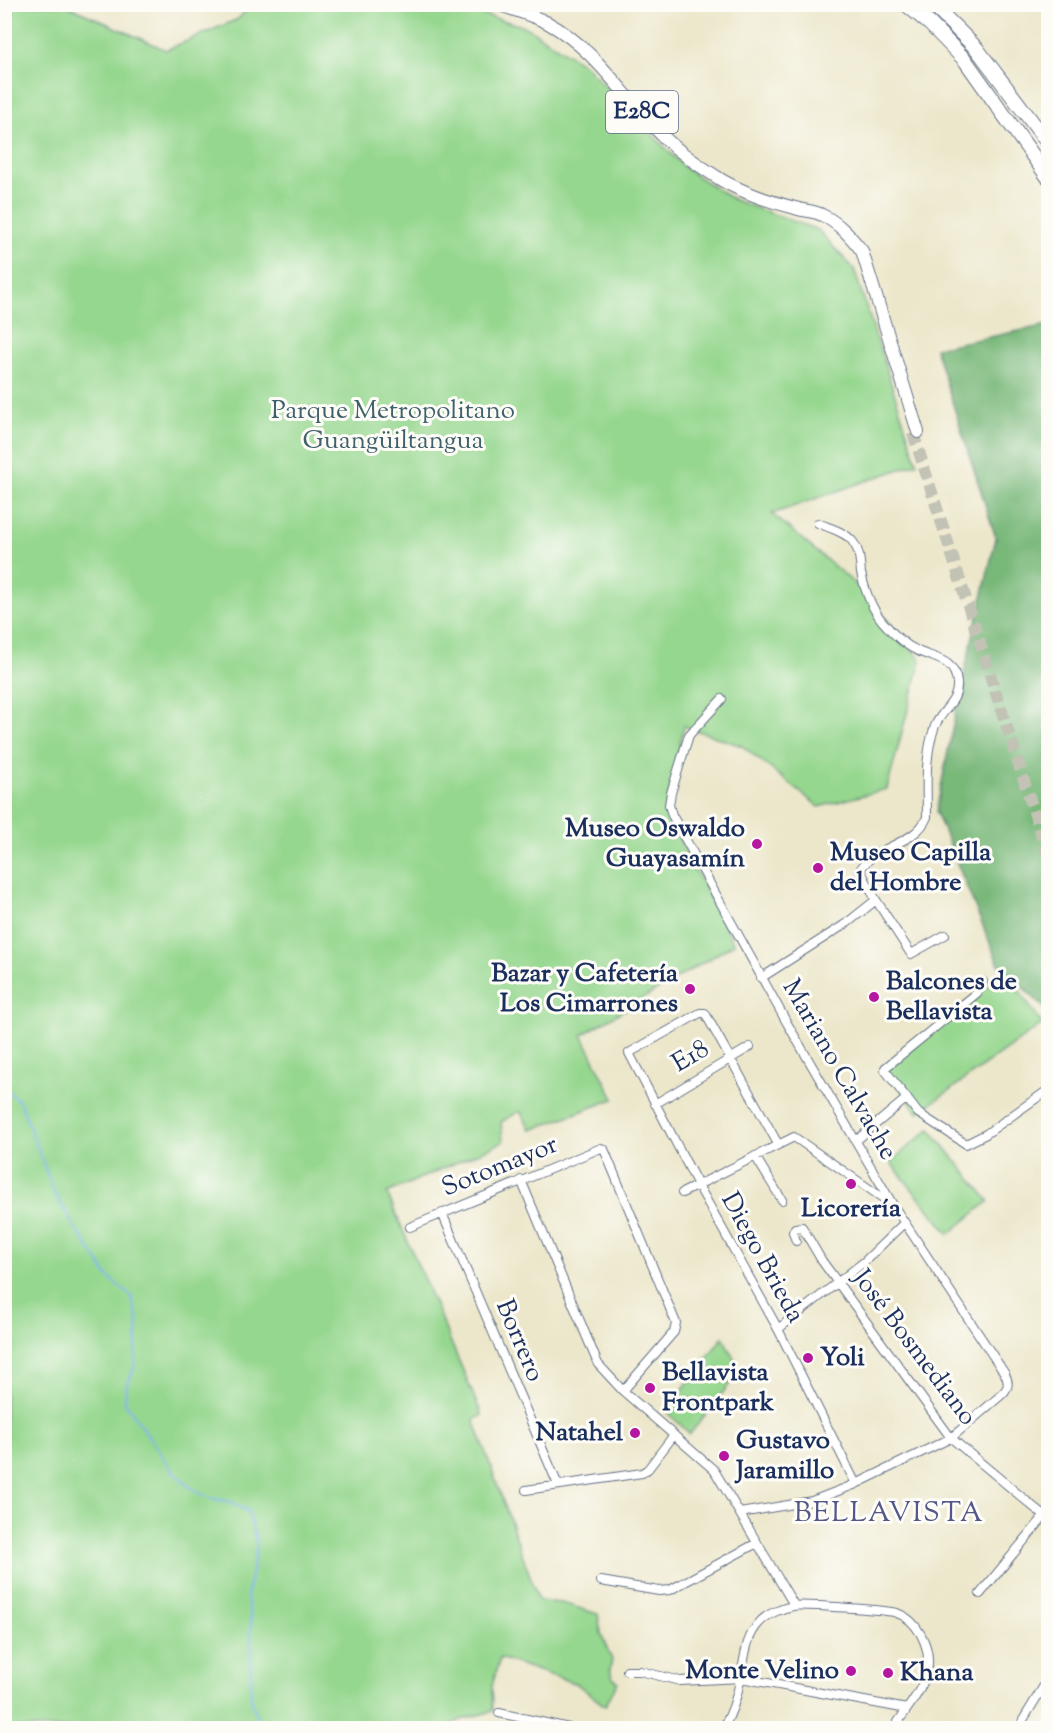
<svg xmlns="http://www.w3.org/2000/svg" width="1053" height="1733" viewBox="0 0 1053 1733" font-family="'Sorts Mill Goudy',serif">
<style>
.green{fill:#95d78e;stroke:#588376;stroke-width:1.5}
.forest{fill:#78b879;stroke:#4a746c;stroke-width:1.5}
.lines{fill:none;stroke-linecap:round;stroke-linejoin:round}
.stream{stroke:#81b6ef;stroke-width:2}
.primary-tunnel{stroke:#c2c2b5;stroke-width:12;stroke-dasharray:12 6;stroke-linecap:butt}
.street-casing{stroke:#646f84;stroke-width:10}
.primary-casing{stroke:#646f84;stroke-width:14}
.highway-casing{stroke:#646f84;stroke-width:16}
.street{stroke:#fff;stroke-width:8}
.primary{stroke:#fff;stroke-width:12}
.highway{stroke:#fff;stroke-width:14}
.poi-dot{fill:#b5179e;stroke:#fdfcf7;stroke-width:2}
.labels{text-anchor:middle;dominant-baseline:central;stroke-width:6;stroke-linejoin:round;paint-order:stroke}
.shield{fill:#fdfcf7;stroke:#5f6c8c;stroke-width:1.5}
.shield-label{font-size:24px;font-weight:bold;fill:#1b2f5e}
.park-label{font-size:26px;fill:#40616c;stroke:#fdfcf7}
.poi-label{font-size:26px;font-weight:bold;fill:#1b2f5e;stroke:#fdfcf7;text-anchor:start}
.street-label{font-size:26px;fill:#1b2f5e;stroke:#fdfcf7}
.quarter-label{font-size:28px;letter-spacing:1.5px;fill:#535889;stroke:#fdfcf7}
</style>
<rect width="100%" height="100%" fill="#fdfcf7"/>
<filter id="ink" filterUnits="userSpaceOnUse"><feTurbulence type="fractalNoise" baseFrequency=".0167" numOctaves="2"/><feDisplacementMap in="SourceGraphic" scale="12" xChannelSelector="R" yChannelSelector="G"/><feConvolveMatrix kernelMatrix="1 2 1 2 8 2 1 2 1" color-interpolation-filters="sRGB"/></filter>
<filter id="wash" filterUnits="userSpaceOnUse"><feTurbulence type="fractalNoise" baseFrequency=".008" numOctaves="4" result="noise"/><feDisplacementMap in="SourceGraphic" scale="24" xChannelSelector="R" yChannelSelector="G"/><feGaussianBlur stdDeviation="1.35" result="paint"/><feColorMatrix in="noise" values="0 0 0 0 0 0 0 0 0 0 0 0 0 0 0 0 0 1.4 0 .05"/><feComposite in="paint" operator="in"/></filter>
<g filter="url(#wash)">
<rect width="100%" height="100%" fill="#ece7cb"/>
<path class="green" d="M5,5H68L70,7L166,50L238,19L251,5H450L526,27L585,65L685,168L734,200L818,230L854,269L917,463L772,514L860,588L921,660L887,789L819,807L742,746L684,726L665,812L734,944L582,1035L614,1099L531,1130L520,1111L501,1122L503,1142L387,1193L482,1415L474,1420L539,1601L562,1603L598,1614L601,1633L612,1660L610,1670L613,1678L618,1682L605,1706L577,1684L500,1658L492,1686L493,1711L461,1720L443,1728H5Z
M1006,971L1042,1024L918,1113L885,1068Z
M930,1129L989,1201L949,1234L890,1162Z
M723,1337L740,1371L690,1434L666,1411Z"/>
<path class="forest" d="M1048,325V1011L999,965L936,812L959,695L996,538L935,348Z"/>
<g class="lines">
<path class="stream" d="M4,1087L20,1102L53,1190L72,1223L110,1279L131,1296L138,1321L135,1366L126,1388L125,1402L171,1469L188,1486L209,1498L231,1502L248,1511L257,1544L247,1596L251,1618V1698L257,1719L256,1728"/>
</g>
</g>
<g filter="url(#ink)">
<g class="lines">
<path class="primary-tunnel" d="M913,433L1048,856"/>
<defs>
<path id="street" d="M818,523C829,528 846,532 853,542C860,551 860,563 861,573C865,591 871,608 883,622C893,634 904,645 918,651C935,659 955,659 957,683C959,701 941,711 935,726C924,755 927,787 927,817C916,845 875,845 860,870L876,900L911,954L945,935
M722,699L689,735L671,793L669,805L672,815L787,1023L893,1205L1005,1374C1010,1384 1008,1389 1000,1396L951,1438L856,1484L812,1501L740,1513
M761,978L847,923L876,900
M983,982L977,993L885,1068V1070L918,1113L966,1144L986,1134L1048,1090
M655,1104L750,1047
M857,1140L907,1098
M778,1144L705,1013H700L629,1053L698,1185L778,1329L856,1484
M755,1156L782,1200
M521,1180L598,1364L623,1391L714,1470L794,1605
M682,1193L794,1137L890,1203
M442,1213L558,1485
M410,1227L601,1148L604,1149L676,1323L674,1332L623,1391
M796,1241L793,1232L795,1228L802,1227L822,1261L951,1438L1048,1519
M778,1329L864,1262L904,1223
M526,1490L642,1473L648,1469L674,1435
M601,1581L659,1591L670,1590L757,1543
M980,1594L1047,1513
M627,1671H640L680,1681L741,1678L907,1709
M499,1713L569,1728
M723,1728C731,1715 737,1697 740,1681C745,1661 744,1638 760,1622C767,1614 782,1608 793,1606C800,1604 890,1610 897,1613C917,1620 929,1644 928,1664C926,1688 906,1709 894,1728
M1020,1728L1023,1720L1048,1679"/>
<path id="primary" d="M497,4C514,10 532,15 548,23C598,50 627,103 668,141C684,156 704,169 723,181C745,193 771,202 795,208C804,211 814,211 822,215C839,223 851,237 862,251L918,432"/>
<path id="highway" d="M906,4L930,24L965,60L1048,177
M932,4L977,49L1048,143"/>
</defs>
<use href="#street" class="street-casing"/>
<use href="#primary" class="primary-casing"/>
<use href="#highway" class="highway-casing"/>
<use href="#street" class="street"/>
<use href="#primary" class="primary"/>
<use href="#highway" class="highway"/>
</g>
</g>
<g class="poi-dot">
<circle cx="757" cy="844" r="6"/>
<circle cx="818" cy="868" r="6"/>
<circle cx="690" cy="989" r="6"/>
<circle cx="874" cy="997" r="6"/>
<circle cx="851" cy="1184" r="6"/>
<circle cx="808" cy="1358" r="6"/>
<circle cx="650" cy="1388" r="6"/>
<circle cx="635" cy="1433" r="6"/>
<circle cx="724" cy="1456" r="6"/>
<circle cx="851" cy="1671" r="6"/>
<circle cx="888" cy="1673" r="6"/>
</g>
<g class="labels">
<rect class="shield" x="606" y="91" width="72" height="42" rx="4.5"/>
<g class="shield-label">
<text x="642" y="112">E28C</text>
</g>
<g class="park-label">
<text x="393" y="411">Parque Metropolitano<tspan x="393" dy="30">Guangüiltangua</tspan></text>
</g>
<g class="poi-label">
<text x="745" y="829" text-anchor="end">Museo Oswaldo<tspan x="745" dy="30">Guayasamín</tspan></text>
<text x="830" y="853">Museo Capilla<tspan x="830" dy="30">del Hombre</tspan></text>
<text x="678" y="974" text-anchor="end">Bazar y Cafetería<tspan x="678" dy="30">Los Cimarrones</tspan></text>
<text x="886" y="982">Balcones de<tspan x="886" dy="30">Bellavista</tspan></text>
<text x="851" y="1209" text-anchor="middle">Licorería</text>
<text x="820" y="1358">Yoli</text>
<text x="662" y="1373">Bellavista<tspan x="662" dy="30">Frontpark</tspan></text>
<text x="623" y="1433" text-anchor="end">Natahel</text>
<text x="736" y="1441">Gustavo<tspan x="736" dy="30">Jaramillo</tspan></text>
<text x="839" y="1671" text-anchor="end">Monte Velino</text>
<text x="900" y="1673">Khana</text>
</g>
<g class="street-label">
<text transform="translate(691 1057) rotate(-31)">E18</text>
<text transform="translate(839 1070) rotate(60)">Mariano Calvache</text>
<text transform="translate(500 1167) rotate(-22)">Sotomayor</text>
<text transform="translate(762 1258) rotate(61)">Diego Brieda</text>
<text transform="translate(519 1341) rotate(67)">Borrero</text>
<text transform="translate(914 1348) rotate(53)">José Bosmediano</text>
</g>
<g class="quarter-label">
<text x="889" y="1514">BELLAVISTA</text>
</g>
</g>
<rect width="1053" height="1733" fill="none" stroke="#fdfcf7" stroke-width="24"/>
</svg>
